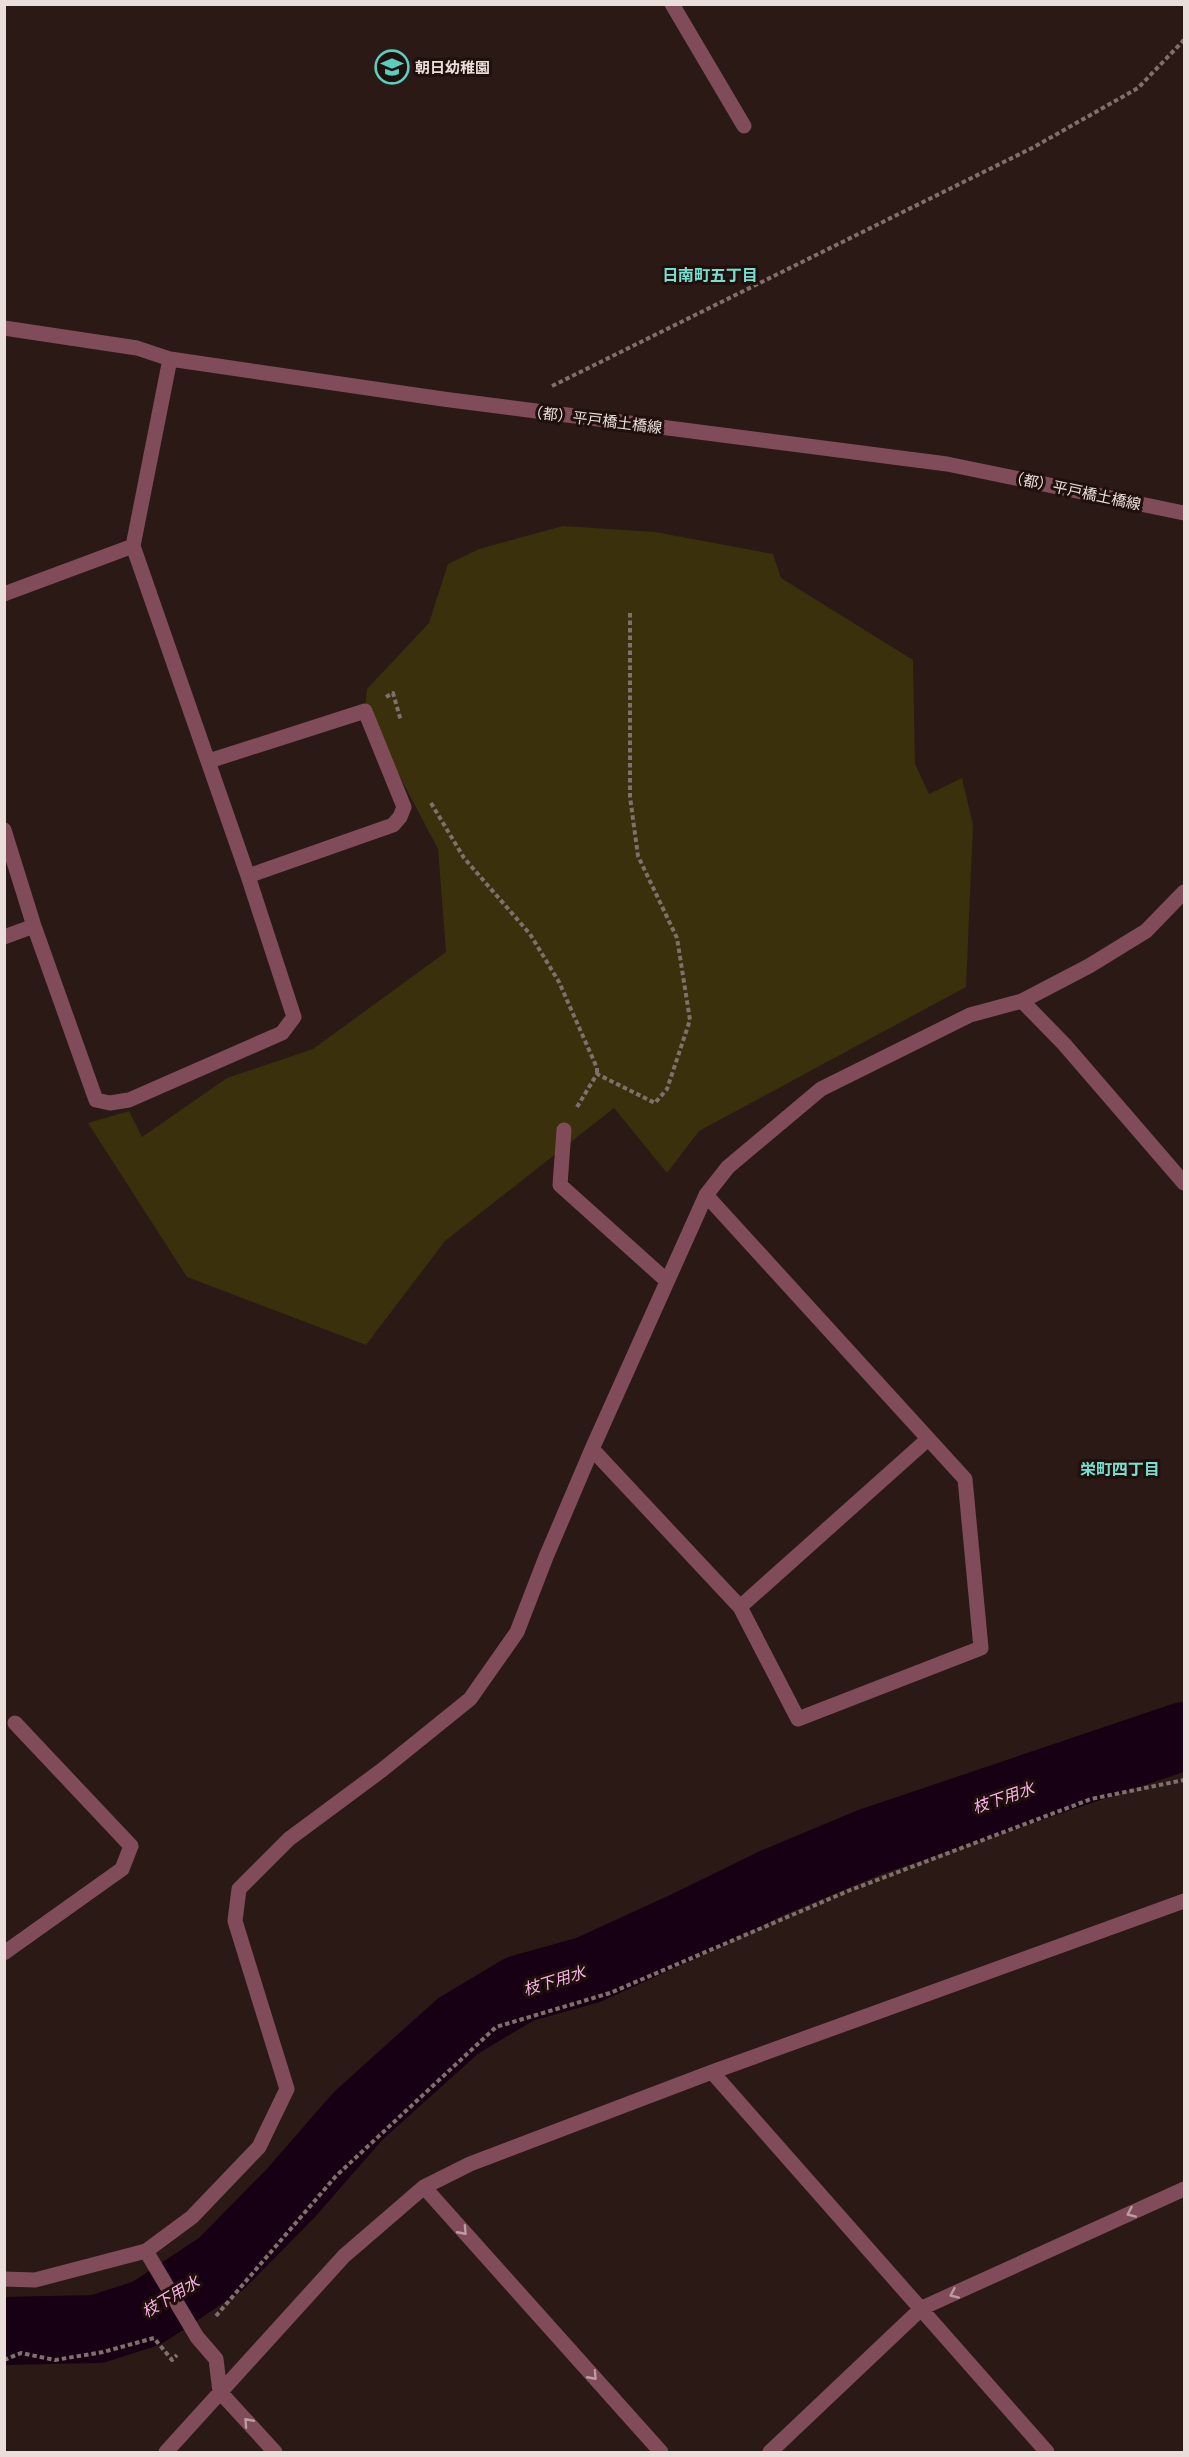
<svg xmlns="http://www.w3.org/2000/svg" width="1189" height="2457" viewBox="0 0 1189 2457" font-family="Lato,'Noto Sans JP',sans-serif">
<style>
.green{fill:#3a300b}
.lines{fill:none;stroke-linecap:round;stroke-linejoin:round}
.river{stroke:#170013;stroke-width:68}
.path{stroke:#7f706c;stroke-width:4;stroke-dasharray:4.5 3;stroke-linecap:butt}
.minor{stroke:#814c59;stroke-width:15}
.oneway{stroke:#bb9ca0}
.labels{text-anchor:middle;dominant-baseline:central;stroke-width:6;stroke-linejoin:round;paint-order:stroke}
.poi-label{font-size:15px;font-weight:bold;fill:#eadedb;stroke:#20100c;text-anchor:start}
.street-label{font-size:15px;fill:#eadedb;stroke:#20100c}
.neighbourhood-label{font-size:16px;font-weight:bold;fill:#77dfd0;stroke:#20100c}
.water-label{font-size:16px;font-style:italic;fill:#f9b3ea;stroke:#20100c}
</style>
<rect width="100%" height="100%" fill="#2a1915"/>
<path class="green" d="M563,526L655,532L773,554L781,578L913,660L915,764L929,794L962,778L973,825L966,987L699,1131L667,1173L614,1108L445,1241L366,1345L187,1277L88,1123L129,1111L142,1137L227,1078L313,1049L446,952L438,849L365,711L367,689L429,623L448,564L479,549Z"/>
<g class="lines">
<path class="river" d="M4,2331L97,2329L147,2313L221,2264L290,2194L358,2116L458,2026L520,1989L588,1970L682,1927L774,1882L870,1842L1184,1736"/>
<path class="path" d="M552,386L1034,147L1138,88L1184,40
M386,697L393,693L401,721
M431,803L464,858L530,934L559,982L597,1068V1074
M577,1107L597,1074L655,1103L667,1089L690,1020L677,938L638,856L630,797V610
M216,2316L336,2176L496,2027L610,1993L848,1891L1091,1799L1184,1780
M4,2360L21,2353L55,2360L103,2352L154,2338L172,2360L177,2355"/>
<path class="minor" d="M672,4L744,126
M4,328L137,348L170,359L443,399L947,464L1184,513
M4,594L133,546
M209,761L365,711L404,807L400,817L393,825L248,876
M4,830L34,926L96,1100L110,1103L129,1100L282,1033L294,1017L248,876L133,546L170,359
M4,937L34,926
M1022,1001L1064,1044L1184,1183
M564,1130L560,1185L667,1281
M592,1449L740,1607L798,1719L981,1648L965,1479L706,1195
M740,1607L928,1439
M4,1953L122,1869L131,1846L15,1723
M712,2072L1047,2452
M424,2187L661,2452
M4,2279L35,2280L146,2251
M166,2452L344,2256L424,2187L470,2164L712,2072L1184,1901
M275,2452L220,2392L216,2359L197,2337L146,2251L192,2217L259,2147L287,2089L235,1921L239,1889L289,1839L382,1770L470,1699L517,1632L546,1557L592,1449L706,1195L728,1167L821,1089L970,1015L1022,1001L1089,966L1146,931L1184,892
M770,2452L922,2308L1184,2189"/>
</g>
<defs><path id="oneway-chevron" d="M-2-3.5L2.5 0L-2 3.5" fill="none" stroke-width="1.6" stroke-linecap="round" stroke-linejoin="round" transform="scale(1.5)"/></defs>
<g class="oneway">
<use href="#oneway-chevron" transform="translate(1131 2213) rotate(156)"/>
<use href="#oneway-chevron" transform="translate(463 2231) rotate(48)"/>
<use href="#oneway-chevron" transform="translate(954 2294) rotate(156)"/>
<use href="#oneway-chevron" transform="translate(593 2376) rotate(48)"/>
<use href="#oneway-chevron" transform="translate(248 2422) rotate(-132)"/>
</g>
<defs>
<symbol id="school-ring" viewBox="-11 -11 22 22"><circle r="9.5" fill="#20100c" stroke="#59cebe" stroke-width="1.5"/><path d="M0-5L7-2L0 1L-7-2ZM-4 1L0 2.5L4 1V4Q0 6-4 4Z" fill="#59cebe"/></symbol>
</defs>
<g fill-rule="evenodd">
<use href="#school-ring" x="373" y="48" width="38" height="38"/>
</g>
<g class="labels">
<g class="poi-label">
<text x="415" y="67">朝日幼稚園</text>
</g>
<g class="street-label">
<text transform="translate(595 419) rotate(7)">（都）平戸橋土橋線</text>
<text transform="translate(1075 490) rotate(12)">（都）平戸橋土橋線</text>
</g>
<g class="neighbourhood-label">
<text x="710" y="274">日南町五丁目</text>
<text x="1120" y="1468">栄町四丁目</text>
</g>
<g class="water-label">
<text transform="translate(1003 1797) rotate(-19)">枝下用水</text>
<text transform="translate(554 1980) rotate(-17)">枝下用水</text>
<text transform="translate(170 2296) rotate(-31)">枝下用水</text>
</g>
</g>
<rect width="1189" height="2457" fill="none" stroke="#eadedb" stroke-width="12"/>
</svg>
